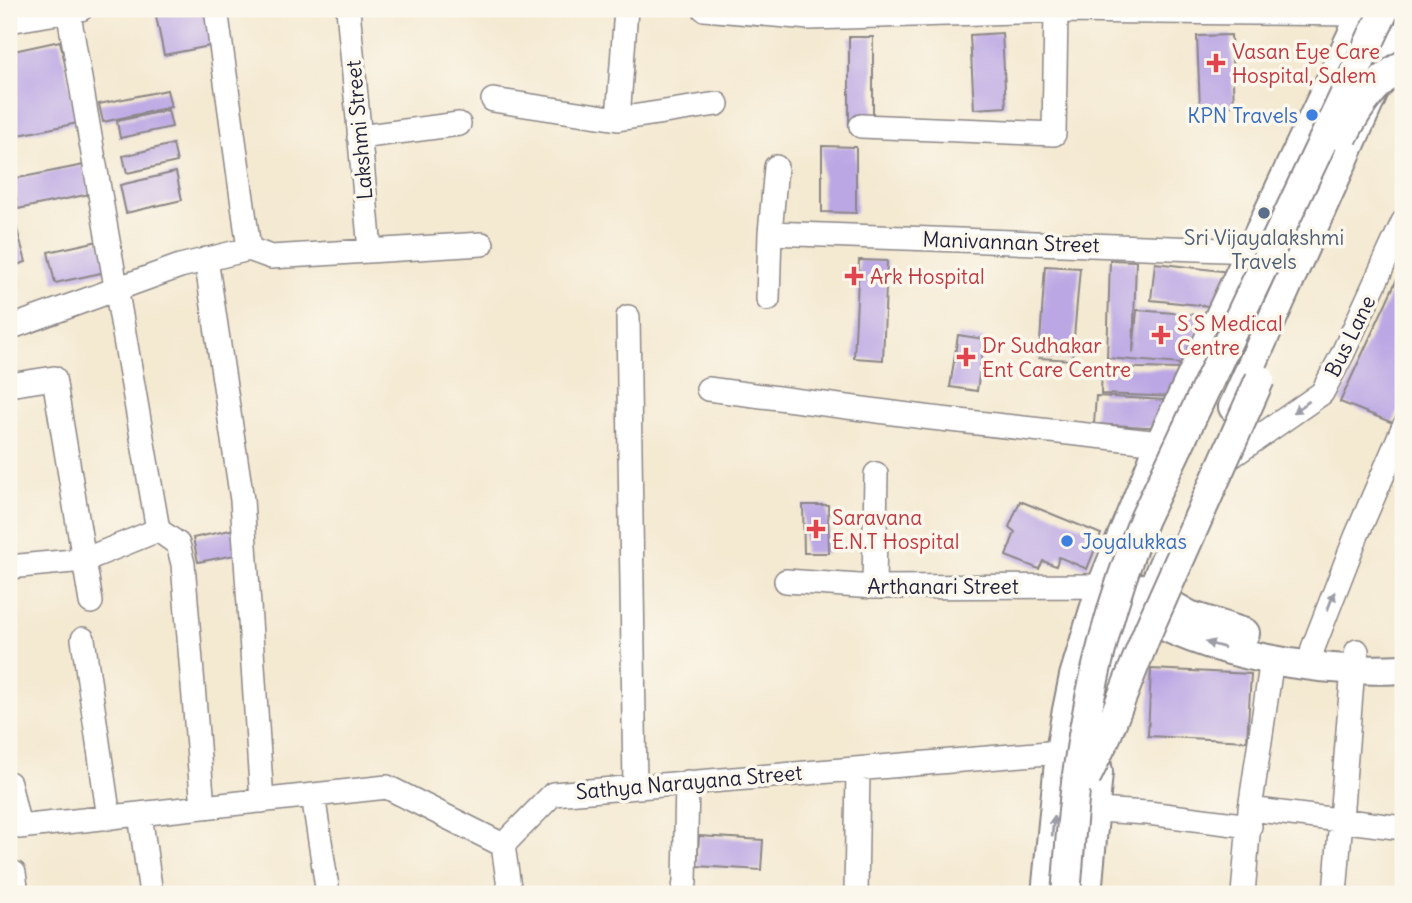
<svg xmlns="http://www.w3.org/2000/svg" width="1412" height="903" viewBox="0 0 1412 903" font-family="Delius,sans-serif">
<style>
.building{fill:#bba7e4}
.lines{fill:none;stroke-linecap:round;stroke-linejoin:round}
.minor-casing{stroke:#8b8686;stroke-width:26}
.major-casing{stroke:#8b8686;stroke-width:32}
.minor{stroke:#fff;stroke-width:23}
.major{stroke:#fff;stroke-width:28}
.major-bridge-casing{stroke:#8b8686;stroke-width:32;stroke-linecap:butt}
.major-bridge{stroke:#fff;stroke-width:28}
.oneway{fill:#9c9ca7}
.health-dot{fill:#e0444e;stroke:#fbf7ec;stroke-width:2.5}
.shop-dot{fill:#3f7fe0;stroke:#fbf7ec;stroke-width:2.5}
.service-dot{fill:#5c6f8a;stroke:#fbf7ec;stroke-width:2.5}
.labels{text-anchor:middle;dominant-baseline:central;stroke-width:7;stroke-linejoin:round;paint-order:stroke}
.health-label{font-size:21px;fill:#be3a42;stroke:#fbf7ec;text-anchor:start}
.shop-label{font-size:21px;fill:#366cbe;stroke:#fbf7ec;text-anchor:end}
.street-label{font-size:21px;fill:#22223b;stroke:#fbf7ec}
.service-label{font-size:21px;fill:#4e5e75;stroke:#fbf7ec}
</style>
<rect width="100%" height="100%" fill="#fbf7ec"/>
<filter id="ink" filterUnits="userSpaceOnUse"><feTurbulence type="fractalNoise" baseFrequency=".0143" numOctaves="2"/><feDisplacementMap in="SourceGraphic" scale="14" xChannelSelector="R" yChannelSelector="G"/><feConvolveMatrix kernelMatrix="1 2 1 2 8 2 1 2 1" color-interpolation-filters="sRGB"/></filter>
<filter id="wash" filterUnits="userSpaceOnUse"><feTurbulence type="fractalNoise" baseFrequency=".00686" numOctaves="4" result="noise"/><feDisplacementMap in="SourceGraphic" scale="28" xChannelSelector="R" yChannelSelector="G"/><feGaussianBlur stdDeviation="1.57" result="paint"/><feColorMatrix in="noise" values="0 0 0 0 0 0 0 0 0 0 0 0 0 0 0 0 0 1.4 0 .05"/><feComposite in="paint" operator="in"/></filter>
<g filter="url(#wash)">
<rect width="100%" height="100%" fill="#f4e9d1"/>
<g id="blocks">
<path class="building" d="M196,9H209L215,45L164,55L156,16Z
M1002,33L1006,107L974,109L970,35Z
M1231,35L1234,106L1200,107L1197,36Z
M849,37H873V124L849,125Z
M60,41L78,123L9,137V52Z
M167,90L171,107L103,122L99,104Z
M168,110L172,127L120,138L117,121Z
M173,144L177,162L127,173L123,156Z
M822,146L856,147V213L822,212Z
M84,165L90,194L18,209L13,179Z
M176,172L182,200L126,213L120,185Z
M15,222L26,262L9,267V223Z
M103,240L110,271L55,283L48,252Z
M859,260L887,261L883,360L854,358Z
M1110,260L1136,261L1133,353L1137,310L1198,315L1194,365L1107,358Z
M1155,263L1230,272L1218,307L1151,300Z
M1045,266L1080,268L1072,360L1039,358Z
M1403,266V402L1393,423L1340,402Z
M958,335L984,339L977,391L950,387Z
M1102,367L1179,369L1178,397L1101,394Z
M1096,396L1165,400L1163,428L1094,424Z
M1020,501L1101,534L1087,569L1059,557L1056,566L1043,561L1039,569L1006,556L1015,532L1009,527Z
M803,505H828L829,553H804Z
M235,529L240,554L198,562L193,538Z
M1151,669L1251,674L1247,741L1148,736Z
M699,836L763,840L761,870L697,866Z"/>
</g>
</g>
<g filter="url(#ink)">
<use href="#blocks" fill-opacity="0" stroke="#8b8686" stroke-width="2"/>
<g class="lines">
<defs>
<path id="minor" d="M68,9L158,530
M216,9L249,249
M348,9L370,250
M704,9L809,18L1056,11L1361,14L1403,10
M9,21L81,9
M493,100L618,119L717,104
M618,119L626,9
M861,126L1054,134L1056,11
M359,137L459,124
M770,233L1252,251
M206,259L242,500L262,801
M768,299L770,233L776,167
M628,317L635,787
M9,328L180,266L249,249L271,257L482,244
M9,385L54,378L91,602
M708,389L932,418L1160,443
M1222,463L1322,393L1342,355L1403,222
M9,567L84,560L158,530L178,544L183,564L203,807
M786,581L874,587L1089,586L1100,590
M874,587L876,474
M83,639L109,818
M1272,659L1250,809L1403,828
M1310,666L1313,648L1356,537L1403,428
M9,783L19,827L387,787L503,845L553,794L1060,752
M313,795L328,894
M1096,810L1148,813L1250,826
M140,814L151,894
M503,845L510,894
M14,873L17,894
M683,894L685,882L687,782
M856,894L858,770
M1243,894L1250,810
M1335,894L1353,668L1357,651"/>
<path id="major" d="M1233,407L1403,27
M1141,588L1189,615L1245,633
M1133,610C1209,655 1315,674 1403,669
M1136,628L1169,550
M1097,716L1124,625
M1046,894L1060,752L1066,715L1074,676L1100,590L1160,443L1364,9
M1087,894L1098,772L1094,749"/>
</defs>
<use href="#minor" class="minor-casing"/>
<use href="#major" class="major-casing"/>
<use href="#minor" class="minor"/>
<use href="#major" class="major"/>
<defs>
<path id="major-bridge" d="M1343,137C1357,109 1375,81 1403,65
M1086,778L1107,735L1148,631L1260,379
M1066,894C1070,850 1072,805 1079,761C1091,678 1112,597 1144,519L1385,9"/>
</defs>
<use href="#major-bridge" class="major-bridge-casing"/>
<use href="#major-bridge" class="major-bridge"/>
</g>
<defs><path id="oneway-solid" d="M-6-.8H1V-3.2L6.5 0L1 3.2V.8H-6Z" transform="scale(1.75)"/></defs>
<g class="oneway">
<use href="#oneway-solid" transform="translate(1301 407) rotate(145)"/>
<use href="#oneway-solid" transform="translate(1331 601) rotate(-69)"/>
<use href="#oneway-solid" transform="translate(1215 645) rotate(-164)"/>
<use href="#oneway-solid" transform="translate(1053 826) rotate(-85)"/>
</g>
</g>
<g class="health-dot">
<path d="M1212.5 52.5h7v7h7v7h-7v7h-7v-7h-7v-7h7z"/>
<path d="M850.5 265.5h7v7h7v7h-7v7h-7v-7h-7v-7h7z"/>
<path d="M1157.5 324.5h7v7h7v7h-7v7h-7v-7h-7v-7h7z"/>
<path d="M962.5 346.5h7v7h7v7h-7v7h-7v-7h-7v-7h7z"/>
<path d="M812.5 518.5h7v7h7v7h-7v7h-7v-7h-7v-7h7z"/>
</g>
<g class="shop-dot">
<circle cx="1312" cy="115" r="7"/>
<circle cx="1067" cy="541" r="7"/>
</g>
<circle class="service-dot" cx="1264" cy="213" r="7"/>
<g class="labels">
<g class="health-label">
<text x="1232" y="51">Vasan Eye Care<tspan x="1232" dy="24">Hospital, Salem</tspan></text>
<text x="870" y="276">Ark Hospital</text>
<text x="1177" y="323">S S Medical<tspan x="1177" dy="24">Centre</tspan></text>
<text x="982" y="345">Dr Sudhakar<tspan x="982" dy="24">Ent Care Centre</tspan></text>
<text x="832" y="517">Saravana<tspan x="832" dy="24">E.N.T Hospital</tspan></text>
</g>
<g class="shop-label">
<text x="1298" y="115">KPN Travels</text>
<text x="1081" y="541" text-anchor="start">Joyalukkas</text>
</g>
<g class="street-label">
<text transform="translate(359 130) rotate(-95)">Lakshmi Street</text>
<text transform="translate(1011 242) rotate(2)">Manivannan Street</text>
<text transform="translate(1350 336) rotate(-64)">Bus Lane</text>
<text x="943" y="586">Arthanari Street</text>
<text transform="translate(689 782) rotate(-5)">Sathya Narayana Street</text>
</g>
<g class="service-label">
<text x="1264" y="237">Sri Vijayalakshmi<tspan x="1264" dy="24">Travels</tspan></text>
</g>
</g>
<rect width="1412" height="903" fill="none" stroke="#fbf7ec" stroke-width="35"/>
</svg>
